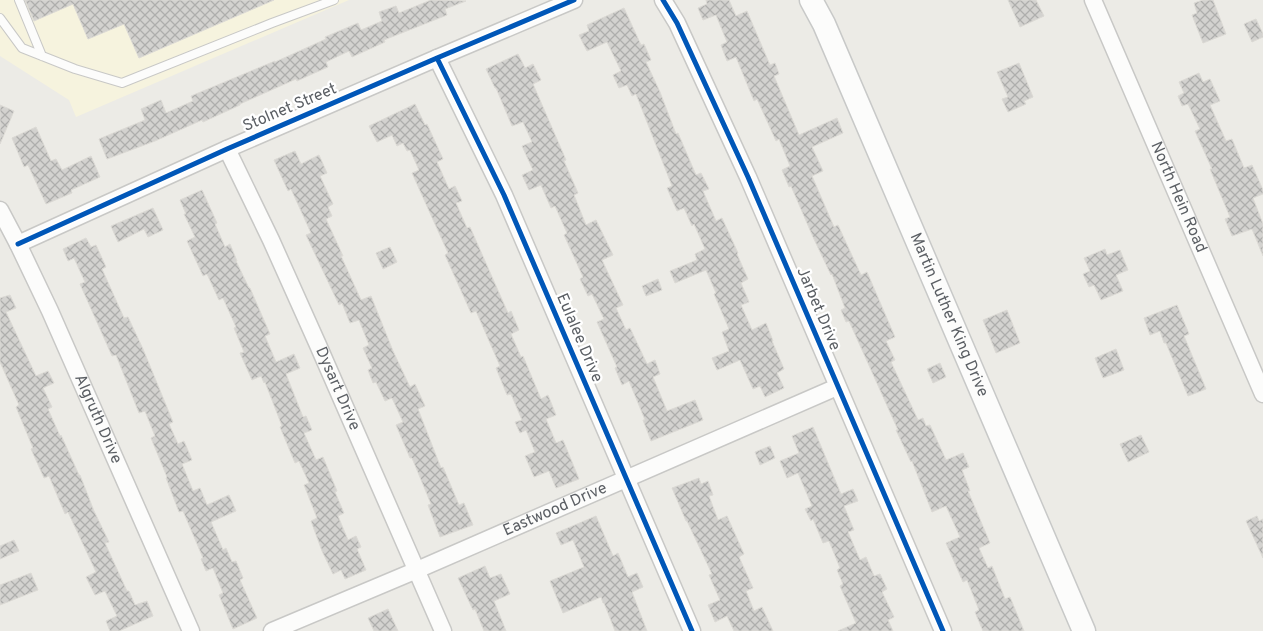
<svg xmlns="http://www.w3.org/2000/svg" width="1263" height="631" viewBox="0 0 1263 631" font-family="Overpass,sans-serif">
<style>
.commercial{fill:#f6f3de}
.building{fill:url(#building-cross-hatch);stroke:#dcdad5}
.lines{fill:none;stroke-linecap:round;stroke-linejoin:round}
.service-casing{stroke:#c8c8c6;stroke-width:10}
.minor-casing{stroke:#c8c8c6;stroke-width:19}
.secondary-casing{stroke:#c8c9c8;stroke-width:25}
.service{stroke:#fcfcfb;stroke-width:8}
.minor{stroke:#fcfcfb;stroke-width:16}
.secondary{stroke:#fcfcfb;stroke-width:22}
.cycleway-casing{stroke:#fff;stroke-width:8}
.cycleway{stroke:#0057b8;stroke-width:5}
.labels{text-anchor:middle;dominant-baseline:central;stroke-width:4.5;stroke-linejoin:round;paint-order:stroke}
.street-label{font-size:16px;fill:#5b5f64;stroke:#fff}
</style>
<defs>
<pattern id="building-cross-hatch" width="8" height="8" patternUnits="userSpaceOnUse" patternTransform="scale(1.25)"><rect width="8" height="8" fill="#d3d2cf"/><path d="M0 0l8 8M0 8l8-8" fill="none" stroke="#aeaeac"/></pattern>
</defs>
<rect width="100%" height="100%" fill="#ecebe6"/>
<path class="commercial" d="M0,0H349L76,117L69,100L0,56Z"/>
<path class="building" d="M25,0H274L139,58L124,24L88,39L73,4L34,21Z
M431,0L466,1L445,9L447,15L384,40L385,42L352,57L349,51L326,62L328,67L310,75L297,81L296,79L240,104V105L203,122L202,120L155,141L107,159L99,139L145,120L141,109L161,100L166,113L193,101L191,96L275,61V62L326,39L325,37L358,23L361,30L382,21L379,12L396,6L399,13Z
M706,0H729L736,16L747,11L770,65L775,63L779,74L774,76L799,135L837,118L843,133L812,147L823,171L812,176L834,227L838,225L861,275L867,272L895,337L886,341L895,360L891,362L918,420L923,418L926,426L930,425L946,460L963,453L969,467L962,470L970,491H968L990,543L979,548L988,568L992,566L1005,599L1010,597L1024,631H983L975,612L979,610L967,580L963,582L946,543L960,537L946,506L932,512L912,461L911,462L896,430H898L849,321L846,322L841,310L845,308L832,274L831,275L813,237L791,186L789,187L782,170L790,166L779,139L776,141L757,99L754,101L736,57L727,61L721,45L727,42L716,15L703,20L698,8L707,4Z
M1008,0H1036L1044,16L1020,27Z
M1203,0H1213L1226,34L1203,43L1192,15L1197,13L1194,3Z
M624,8L641,45L644,44L651,60L646,62L660,92L676,134L678,133L696,175L701,173L709,189L703,191L716,221L722,218L738,253L737,254L748,279L741,283L749,302L741,305L752,330L766,323L773,341H772L784,369L777,373L784,388L765,397L760,386L753,389L740,360L717,370L712,358L729,351L722,332L729,329L714,294L716,293L706,270L675,283L670,271L697,260L695,254L705,249L694,224L692,226L684,208L677,211L667,188L672,186L636,94L632,96L627,85L619,88L613,75L621,71L607,42L587,51L579,35L589,31L587,25Z
M1256,19L1263,34V37L1252,42L1244,24Z
M518,54L525,68L533,64L541,80L533,84L566,160L564,161L578,193L574,195L586,225L596,220L613,255L602,260L623,305L616,308L626,330L630,328L647,364L655,360L660,374L653,377L667,411L695,400L703,420L651,441L643,420H645L629,381L622,385L615,368L617,367L597,322L604,319L592,294L588,296L580,279L583,277L564,235L567,233L555,206L551,208L541,185L529,190L522,175L533,170L522,146L532,142L523,122L512,126L496,88H495L486,69Z
M1019,63L1033,97L1024,101L1026,104L1008,112L1002,99L1008,97L997,72Z
M1199,73L1203,82L1210,79L1220,101L1210,105L1226,141L1232,139L1244,168L1252,165L1263,190V194L1253,198L1263,224V256L1252,229L1232,236L1225,219L1230,217L1210,169H1212L1195,131L1200,129L1188,104L1182,106L1178,96L1184,93L1179,82Z
M415,104L425,125L427,124L443,159L437,162L449,189L455,186L462,201L456,203L467,228L470,227L508,313L511,311L519,330L511,334L521,357L523,356L541,399L548,395L556,415L546,419L556,443L563,440L579,479L556,488L549,471L534,477L525,456L535,452L526,430L520,433L515,422L522,420L511,394L507,395L496,368L500,366L476,311L471,313L445,255L448,253L412,173L419,170L410,150L407,151L403,143L397,146L392,135L377,142L369,126Z
M0,105L14,111L0,144Z
M36,127L51,161L56,159L62,170L91,156L100,177L71,190L72,193L46,204L28,165L24,167L12,138Z
M295,151L301,164L319,155L327,173L320,176L333,204L328,207L332,216L326,219L343,256H341L361,300L371,296L393,351L410,387L415,384L425,406L418,409L441,468L443,467L459,505L464,503L473,525L440,537L428,505L431,504L412,458H410L396,425L403,422L392,398L385,401L376,382L373,383L368,370L372,368L363,348L369,345L359,320L350,323L342,303L339,305L306,235L311,233L291,189L288,191L274,160Z
M202,190L217,223L215,224L225,247L230,244L237,261H236L249,288H250L270,334L265,336L276,362L294,354L300,368L286,374L303,417L306,416L312,430L304,433L316,460L323,457L337,491L335,492L344,513L338,516L348,540L356,536L361,547L357,549L366,570L345,579L341,570L333,574L322,551L311,521L317,518L304,485L309,483L299,461L295,463L280,427L282,426L265,382L264,383L261,376L252,380L240,353L244,352L234,328L236,327L223,298L219,300L207,274L203,276L187,241L195,237L184,214H186L180,200Z
M153,208L163,230L148,237L144,229L118,242L111,226Z
M86,238L91,247L96,245L106,267L102,269L124,318L128,317L143,349L173,422L169,424L178,444L184,441L192,460L182,464L193,491L200,488L207,505L229,495L236,511L211,522L223,550L226,548L232,562L236,561L243,578L240,580L257,618L233,629L219,595L223,593L213,568L206,571L201,559L203,558L183,511L179,512L166,478L167,477L151,438L155,436L145,411L139,413L116,355L112,356L80,284L85,282L74,258L68,261L63,249Z
M390,247L397,262L383,269L376,253Z
M1105,249L1107,255L1120,250L1128,270L1116,275L1123,291L1101,300L1094,285L1089,287L1083,274L1090,271L1084,258Z
M658,279L662,290L646,296L642,286Z
M10,295L16,308L6,312L36,376L48,371L54,383L43,388L52,407L48,409L60,436L61,435L79,475H80L94,511L109,542L105,543L127,591H129L135,605L147,601L153,616L119,631H110L106,621L117,616L105,591L95,595L86,577L96,572L68,512L65,514L49,476L44,478L31,449L33,448L16,407L19,405L0,362V298Z
M1177,305L1189,334L1184,336L1206,389L1188,396L1166,343H1164L1160,331L1150,335L1144,318Z
M1007,310L1020,343L996,353L983,320Z
M1116,349L1124,370L1103,378L1095,358Z
M940,363L946,377L933,383L927,369Z
M813,427L841,494L853,489L858,501L844,506L854,530L848,532L860,560L866,557L874,576L880,574L887,589L882,592L894,617L888,620L893,631H838L856,623L840,586L843,584L837,570L840,568L829,541L823,543L813,519L811,521L805,509L812,506L798,473L787,478L780,461L799,453L792,436Z
M1141,435L1149,452L1128,462L1120,444Z
M770,446L775,458L760,465L755,452Z
M699,478L701,484L708,481L713,495L709,496L718,520L727,516L744,554L739,557L753,588L746,591L754,611L762,607L773,631H734L727,616L715,622L708,605L720,600L709,575L712,574L687,521H686L672,488Z
M596,516L613,556L618,553L628,577L637,573L643,587L632,592L647,631H615L604,603H603L601,597L563,613L550,581L584,567L573,540L561,545L556,533Z
M1257,516L1259,521L1263,519V558L1246,521Z
M14,540L19,551L0,559V546Z
M485,566L490,578L501,574L510,594L494,601L506,631H484L475,609L473,610L458,578Z
M31,573L38,590L0,605V585Z
M388,609L398,631H374L368,618Z"/>
<g class="lines">
<defs>
<path id="service" d="M19,0L42,56
M0,18L22,48L75,69L122,83L272,23L334,0"/>
<g id="minor">
<path d="M663,0L677,23L748,177L943,631"/>
<path id="s1" d="M1093,0L1263,394"/>
<path d="M437,58L504,195L692,631"/>
<path id="s2" d="M227,149L271,240L318,345L443,631"/>
<path id="s3" d="M0,210L18,244L50,311L191,631"/>
<path d="M18,244L227,149L437,58L574,0"/>
<path id="s4" d="M272,631L417,570L837,387"/>
</g>
<g id="secondary">
<path id="s5" d="M811,0L824,24L1084,631"/>
</g>
</defs>
<use href="#service" class="service-casing"/>
<use href="#minor" class="minor-casing"/>
<use href="#secondary" class="secondary-casing"/>
<use href="#service" class="service"/>
<use href="#minor" class="minor"/>
<use href="#secondary" class="secondary"/>
<defs>
<path id="cycleway" d="M663,0L677,23L748,177L943,631
M437,58L504,195L692,631
M18,244L227,149L437,58L574,0"/>
</defs>
<use href="#cycleway" class="cycleway-casing"/>
<use href="#cycleway" class="cycleway"/>
</g>
<g class="labels">
<g class="street-label">
<text transform="translate(290 108) rotate(-23)">Stolnet Street</text>
<text stroke="none"><textPath href="#s1" startOffset="215">North Hein Road</textPath></text>
<text transform="translate(818 309) rotate(67)">Jarbet Drive</text>
<text stroke="none"><textPath href="#s5" startOffset="344">Martin Luther King Drive</textPath></text>
<text transform="translate(579 338) rotate(67)">Eulalee Drive</text>
<text stroke="none"><textPath href="#s2" startOffset="264">Dysart Drive</textPath></text>
<text stroke="none"><textPath href="#s3" startOffset="231">Algruth Drive</textPath></text>
<text stroke="none"><textPath href="#s4" startOffset="308">Eastwood Drive</textPath></text>
</g>
</g>
</svg>
